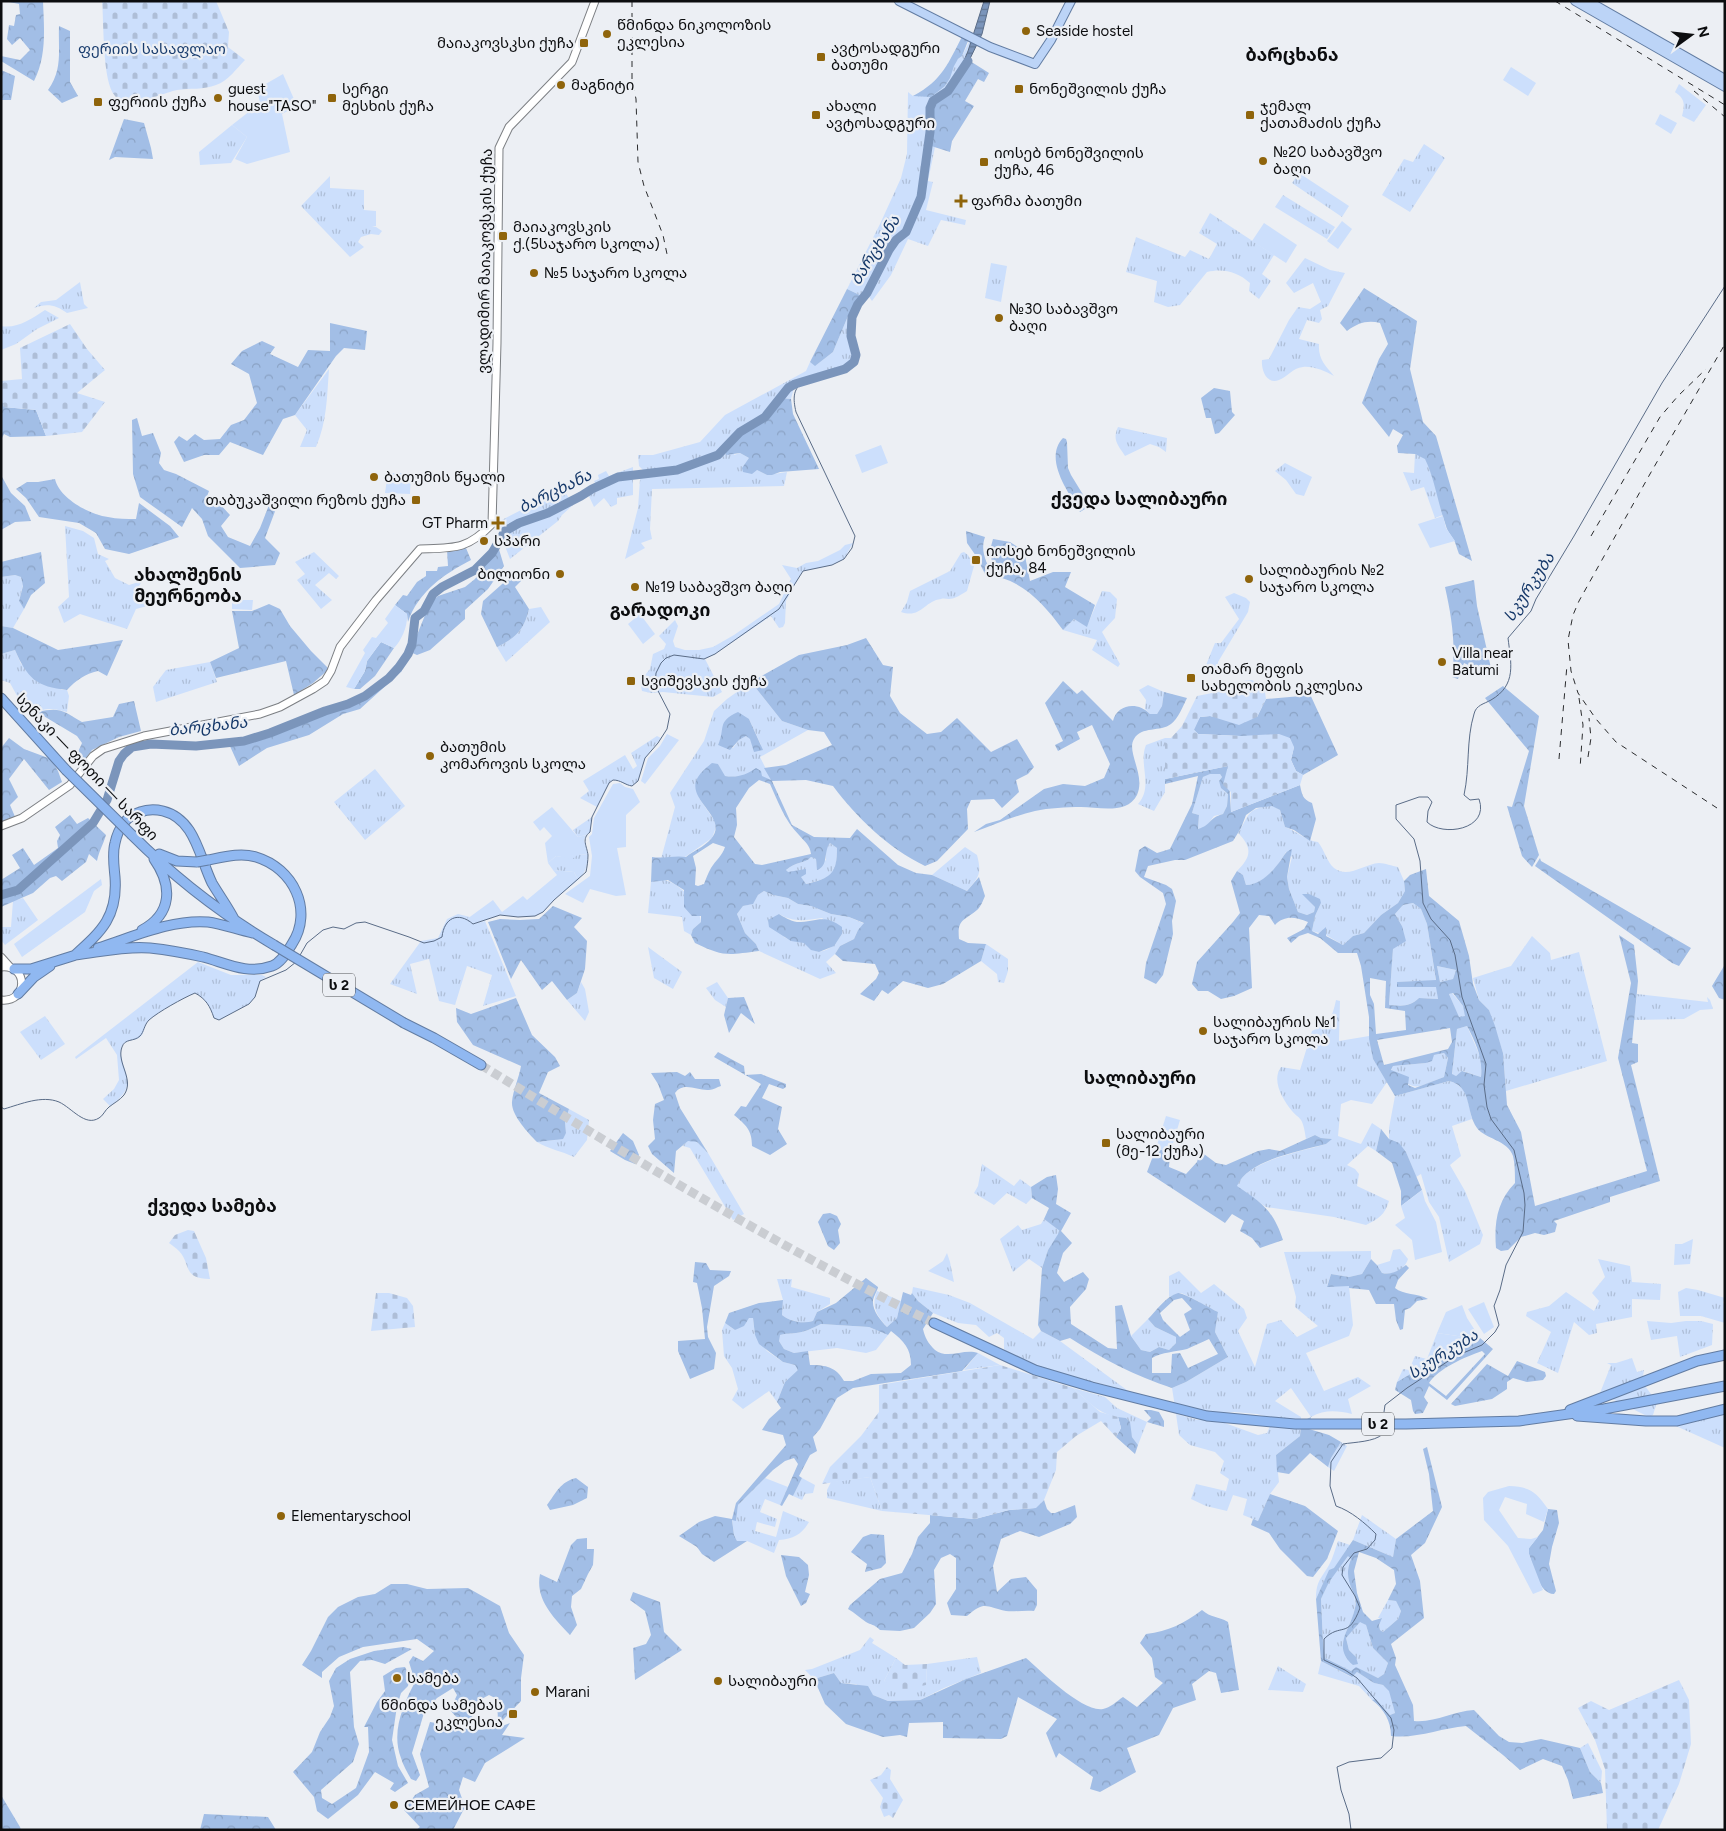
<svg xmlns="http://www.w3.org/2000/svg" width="1726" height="1831" viewBox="0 0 1726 1831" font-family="Figtree,'Noto Sans Georgian',sans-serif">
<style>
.grass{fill:url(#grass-tufts);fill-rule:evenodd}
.forest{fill:url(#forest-crowns);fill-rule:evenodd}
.cemetery{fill:url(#cemetery-stones)}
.garden{fill:#ccdffc}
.water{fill:url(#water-rules);stroke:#5a6c87}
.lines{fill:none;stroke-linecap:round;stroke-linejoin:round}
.stream{stroke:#5a6c87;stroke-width:1}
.river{stroke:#7b95bb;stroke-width:9}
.highway-tunnel{stroke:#cacdd2;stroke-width:9;stroke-dasharray:9 4.5;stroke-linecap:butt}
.secondary-casing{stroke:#7c7f83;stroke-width:9}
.primary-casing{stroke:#627ca2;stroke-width:10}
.highway-casing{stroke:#627ca2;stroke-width:11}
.secondary{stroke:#fff;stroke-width:7}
.primary{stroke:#bcd4f7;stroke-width:8}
.highway{stroke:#90b8f1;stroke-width:9}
.rail{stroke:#2b2c2e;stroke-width:1;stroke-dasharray:6 6;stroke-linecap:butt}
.highway-bridge-casing{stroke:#627ca2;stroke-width:11;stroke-linecap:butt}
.highway-bridge{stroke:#90b8f1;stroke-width:9}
.poi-dot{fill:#8f640b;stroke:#eceff4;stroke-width:2}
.labels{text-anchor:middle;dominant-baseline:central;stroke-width:4.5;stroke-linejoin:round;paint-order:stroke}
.shield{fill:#eceff4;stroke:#4f5154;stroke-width:1}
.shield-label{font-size:14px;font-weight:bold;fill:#0c0d0f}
.poi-label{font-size:15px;fill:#0c0d0f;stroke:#eceff4;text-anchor:start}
.park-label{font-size:15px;fill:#1a3d6e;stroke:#eceff4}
.street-label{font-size:15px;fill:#0c0d0f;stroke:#eceff4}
.water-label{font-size:16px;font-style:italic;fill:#153869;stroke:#eceff4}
.quarter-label{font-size:18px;font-weight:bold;fill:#0c0d0f;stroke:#eceff4}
</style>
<defs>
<pattern id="grass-tufts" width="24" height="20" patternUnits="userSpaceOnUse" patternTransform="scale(1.25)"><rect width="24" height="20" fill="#ccdffc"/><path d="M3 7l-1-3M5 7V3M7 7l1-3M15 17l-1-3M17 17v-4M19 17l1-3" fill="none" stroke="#aebed7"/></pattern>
<pattern id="forest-crowns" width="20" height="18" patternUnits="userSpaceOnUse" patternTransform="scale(1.25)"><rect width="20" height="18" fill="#a2bee6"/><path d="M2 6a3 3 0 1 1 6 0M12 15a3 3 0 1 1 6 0" fill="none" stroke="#8aa2c4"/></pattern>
<pattern id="cemetery-stones" width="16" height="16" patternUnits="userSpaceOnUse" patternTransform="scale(1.25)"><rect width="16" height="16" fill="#ccdffc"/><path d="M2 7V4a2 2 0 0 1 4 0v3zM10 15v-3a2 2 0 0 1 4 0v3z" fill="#aebed7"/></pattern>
<pattern id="water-rules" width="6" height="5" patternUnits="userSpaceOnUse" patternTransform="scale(1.25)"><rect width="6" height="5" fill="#7b95bb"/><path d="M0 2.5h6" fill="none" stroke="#637896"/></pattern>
</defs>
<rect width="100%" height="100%" fill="#eceff4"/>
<path class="grass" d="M973,36L961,68L962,70L948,91L933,101L930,108V132L928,145L935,147L928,181L933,182L926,210L966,220L965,225L941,220L928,246L908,239L891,275L872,301L867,294L864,297L847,289L880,224L901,178L907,154L908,92L913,96L945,86C950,79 951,71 955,63C957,59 961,58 963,54C967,47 968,42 973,36Z
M1679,84L1706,105L1694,122L1682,116C1685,104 1685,99 1675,92Z
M232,125L247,137L231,163L200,165L199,152Z
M1424,144L1445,158L1410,212L1382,195L1404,159L1413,162Z
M1299,173L1349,206L1342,217L1292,183Z
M330,176V188L364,190V210L376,211V226L372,227H376L382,231L379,235L371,234L361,237L358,242L364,247L350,257L301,206Z
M1283,195L1335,227L1327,239L1275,207Z
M1210,213L1274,255L1262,274L1271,281L1259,299L1249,291L1250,283C1238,272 1223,268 1207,272L1180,305L1168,307L1154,302L1157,281L1126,272L1136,237L1185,257L1190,250L1209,259L1217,244L1199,233Z
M1305,258L1330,270L1345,273L1328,306L1320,310L1322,319L1319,323L1307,320L1299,339L1319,344C1318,359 1325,365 1334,376C1325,371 1313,366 1303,367C1292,368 1288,377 1279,380C1266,385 1261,369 1262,360L1269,359L1289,320L1298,307L1310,309L1321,302L1313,283L1294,293L1286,283Z
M991,263L1007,266L1001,302L985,298Z
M80,282L84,304L88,308L67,313C56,305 47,303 34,308L41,302L56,300Z
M45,310L59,318L37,329L16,344L1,350V326C17,329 31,319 45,310Z
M848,316L852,317L851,336L856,355L854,362L845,369L795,384L791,399L781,398L765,417L740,432L734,455L740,453L749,458L757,470L767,475L787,472L784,486L652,489L650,529L652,539L641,543L645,548L625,559L638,508L640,479L646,473L639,466L638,455H653L700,442L725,415L806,371L810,362L816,365L833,352Z
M329,369C327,396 327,422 316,447H300L307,430L295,415Z
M1118,427L1167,438L1166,452L1159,447L1150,444L1125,456C1118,445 1112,440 1118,427Z
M1415,454L1425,458C1433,475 1439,498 1443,515L1435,518L1424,487L1411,491L1403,472L1414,473Z
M1285,463L1312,477L1304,496L1296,494L1286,480L1275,471Z
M633,467V495L617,498V504L611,507L604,498L594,507L587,492L597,486L594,481L599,479L598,475L606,471L609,476Z
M561,485L573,505L562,515L558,521L510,559L496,523L560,490Z
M65,526L83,531L94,538L98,554L109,559L105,561L115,578L129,585L142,581L138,588L152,600L151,605L136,609L127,629L80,614L64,623L58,607L69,597Z
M853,543L844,559L832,565L803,571L800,575L786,601L785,623L783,627L779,628L771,616L715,654L705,659L722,692L713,697L663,692L651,693L642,691L640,681L650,669L653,654L664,649L666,644L659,636L675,620L678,626L673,641L675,647L685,650H699L713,647L734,635L779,604L791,579L782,565L797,568L806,563L818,561L840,550L845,545Z
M314,552L339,576L336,579L329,573L315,585L332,600L321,609L297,580L305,574L295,562Z
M964,552L968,555L974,566L967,591C962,594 955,599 949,599C946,599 944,598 941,599C924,601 921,619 901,612L907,602L910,591L950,571L961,553Z
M15,575L21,577L23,585L19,601L24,609L13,628L1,626V577Z
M1102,591L1110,592L1117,599L1115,618L1102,632L1120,664L1118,667L1092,650L1097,640L1063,630L1074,619L1087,626Z
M1234,593L1246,598L1250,602L1248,612L1218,662V668L1204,670L1215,643H1221L1239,619L1225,597Z
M541,607L550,622L506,662L497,647C516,638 524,630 529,609Z
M15,650L21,664L62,690H67L69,696L67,712C57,709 42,706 34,715L21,703L10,683L1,680V654Z
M210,662L217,682L156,702L153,687L166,670Z
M751,682L782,721L808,730L760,757L772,781C751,771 743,779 724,776L718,764L699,798L714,820L716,827L712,838L685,857L661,859L675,807L670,793L704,741L714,711L727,699ZM749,719L761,745L746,736L739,740L733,748L718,745L721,739Z
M1148,685L1164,692L1162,706L1157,714H1150L1145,709L1146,700L1139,690Z
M657,736L661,738L645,758L638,781L632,786C625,785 621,780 613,780L609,783L597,807L580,798L589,791L583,781L625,755L633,769L637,766L631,753Z
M1165,738V792L1154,811L1138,804C1154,786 1138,764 1146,745Z
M375,769L405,806L365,840L334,802Z
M1209,774H1220L1222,777L1219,781L1224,791L1228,794L1227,806L1223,814L1214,816L1206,827L1198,830L1199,815L1192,813L1203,777Z
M1272,805L1280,810L1285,827C1297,831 1306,841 1318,842C1324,849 1327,862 1334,868C1348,879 1364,864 1379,863C1385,863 1392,866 1398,867L1404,881L1405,891L1398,903L1381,915L1364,933L1353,936L1343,945L1326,935L1312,931L1315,916L1321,903L1303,894L1315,907L1314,912L1307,915L1298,912L1289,889L1287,877L1292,857L1286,852C1278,866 1264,885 1246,885L1243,875L1237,871C1251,857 1253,848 1238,833C1251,813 1245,810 1272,805Z
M592,817L590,832L586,835L578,837L573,830Z
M830,843L837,848C837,876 832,877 806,884L796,871L788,873L786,870C796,861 805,864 811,857L816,859L817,866L826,860V849Z
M965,847L977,855C982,874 979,877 967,891L932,875Z
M579,854L588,855C587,867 586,872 578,880L574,872L553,870L548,863L556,856L563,857Z
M663,880C679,881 700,906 701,922L693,929L691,935L684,931L682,917L648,913L651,882Z
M764,891L773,895L788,898L798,904L811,906L831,914L849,917L865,924L858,930L854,939L840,946L835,954L826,962L836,973L820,979L759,951L756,944L745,933L737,914L743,906L752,904L758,895ZM779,914C794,923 806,920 822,918L842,934C836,943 826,956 813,950C809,949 807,944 804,942C797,939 793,942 784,937Z
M23,898L38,920L5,945L1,940V927H11L13,901Z
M1413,903L1421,909L1427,924L1436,981L1397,982V986L1437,987L1438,999L1419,998C1410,1007 1401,1006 1389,1005L1393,949L1402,926L1395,914L1403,905Z
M458,914L470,917L467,919L473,924L485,921L516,996L483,1006L492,975L467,966L455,1005L439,1001L429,959L410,964L417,994L390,984L421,941L438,938L447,919Z
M1532,936L1550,953L1551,960L1579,952L1607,1061L1506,1091L1503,1053L1489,1010L1479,1000L1473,978L1511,966Z
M986,944L1008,959V971L1004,983L998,982L997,974L981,961Z
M648,947L682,972L673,989L654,978Z
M198,962L231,975H262L266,977L260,981L255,997L249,1004L219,1020L214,1018C210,1006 206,999 195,993C184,997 156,1013 148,1021C144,1025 145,1030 142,1035C137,1043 123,1037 121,1049C120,1054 122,1059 123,1064C131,1085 128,1093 110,1106L103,1099L114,1089L119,1080L117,1055L106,1038L76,1059L75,1057Z
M1437,966L1456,970L1453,979L1440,982Z
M581,982L585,989L589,1012L585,1021L567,1000L577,993Z
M717,982L728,998L726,1007L715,1000L706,988Z
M1452,993L1463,1006L1466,1016L1459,1018L1449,994Z
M1637,994L1708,1002L1707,997L1710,1000L1713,1009L1700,1010L1684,1019L1634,1020Z
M1336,1000L1340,1001L1339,1041L1369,1036L1373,1059L1387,1082L1372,1104L1351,1100L1341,1104L1338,1136L1361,1144L1372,1123L1381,1129L1376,1151L1368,1146L1347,1165L1355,1169L1359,1174L1357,1186L1389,1201C1385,1215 1378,1219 1366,1225L1334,1217L1266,1207L1236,1186C1249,1160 1300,1152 1326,1144L1331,1139L1321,1138L1315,1135L1306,1139C1305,1133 1304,1125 1301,1120C1298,1116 1294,1114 1292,1111C1283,1100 1271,1081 1281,1067L1300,1070L1312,1031C1329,1023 1332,1019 1336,1000Z
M45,1016L65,1044L41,1060L20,1032Z
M1467,1026L1482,1061L1481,1077L1463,1071L1456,1076L1452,1075L1457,1029Z
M1444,1053L1448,1058L1444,1077C1414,1088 1417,1093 1391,1071L1393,1066L1426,1063L1434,1055Z
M1449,1081C1468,1086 1468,1102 1472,1119L1452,1126L1461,1156L1450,1165L1465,1191L1483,1235L1480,1244L1449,1262L1439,1217L1429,1202L1421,1174L1416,1177L1406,1152L1389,1139V1128L1395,1096Z
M569,1109L589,1120L587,1140L574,1157C561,1151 549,1149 537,1142L555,1140L566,1133L565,1122Z
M688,1140L697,1142L708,1153L744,1214L733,1220L690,1148L683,1146Z
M982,1164L1014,1186L1020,1179L1031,1187L1032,1198L1026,1204L1007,1193L994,1205L974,1193L978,1186Z
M1044,1219L1061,1231L1048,1250L1042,1268L1029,1259L1013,1272L1000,1239L1018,1225L1022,1230L1041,1224Z
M1693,1239L1690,1264L1674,1265L1675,1244H1682Z
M1400,1249L1408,1259C1404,1271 1393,1275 1382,1273L1377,1265L1390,1261L1393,1250Z
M1371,1251V1259L1362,1274L1349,1277L1331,1274L1327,1286H1349L1353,1325L1349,1336L1306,1353L1324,1391L1358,1377L1371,1386L1348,1399L1352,1414C1338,1411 1325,1409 1311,1417L1291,1388L1275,1401L1301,1417V1422L1279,1420L1257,1414L1234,1412L1212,1414L1175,1407L1172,1388L1186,1382L1228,1357L1215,1332L1218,1312C1213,1310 1183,1293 1181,1293C1177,1293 1173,1296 1169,1297V1276L1179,1271L1201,1293L1214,1284L1244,1309L1247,1318L1238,1331L1255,1367L1267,1324L1281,1320L1297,1337L1318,1326L1295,1307L1296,1297L1284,1252Z
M947,1253L950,1262L954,1282L928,1271L943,1261Z
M1598,1259L1630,1266L1632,1282L1661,1284L1660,1300L1632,1299V1317L1596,1324L1597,1333L1589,1335L1574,1322L1558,1373L1537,1363L1551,1332L1526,1316L1527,1312L1549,1306L1566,1292L1594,1311L1599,1301L1592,1293L1605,1277Z
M777,1279H792L791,1287L830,1298V1304L817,1312L813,1321C803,1324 791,1322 782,1315L783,1300Z
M913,1287L949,1295L970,1303L1033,1339L1041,1331L1060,1341L1135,1396H1131L1106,1385L1046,1370L1010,1356L1004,1349V1338L997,1333L989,1337L976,1325L958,1323L933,1313L918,1301L912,1293Z
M1686,1288L1698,1290L1725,1298L1723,1303L1725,1304V1323L1701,1316H1680L1678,1292Z
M877,1291L901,1301L897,1318L887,1327C876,1315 871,1306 877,1291Z
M749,1318H753L755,1335L767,1351L783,1362L795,1365L799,1370L785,1382L777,1402L769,1391L743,1409L732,1400L738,1389L732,1368L724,1356L722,1330L725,1323L735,1330Z
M1148,1319L1155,1327L1176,1337V1343L1169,1350L1159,1347L1150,1352L1141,1350L1131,1336Z
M1647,1321L1671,1323L1686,1321H1701L1713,1324L1712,1345L1680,1357L1677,1336L1651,1340Z
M821,1324L869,1327L888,1335L876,1350L866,1353L837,1348L794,1353L784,1349L779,1341V1335C786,1333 790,1334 796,1333C805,1332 813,1328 821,1324Z
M1437,1333L1471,1338L1478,1335L1480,1338L1477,1342L1422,1367L1397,1382L1403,1369L1409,1370L1415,1356L1427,1359Z
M978,1353L1000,1365L964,1370Z
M1632,1358L1637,1372L1644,1370L1642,1382L1657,1402L1653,1415L1649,1417L1600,1393L1611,1365L1607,1363H1616Z
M1073,1388L1105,1397L1117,1408L1147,1422L1138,1445L1132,1437L1126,1418C1101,1417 1091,1404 1073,1388Z
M1712,1407L1725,1412V1448L1667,1422L1677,1417Z
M1176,1414L1198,1420L1211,1419L1222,1422L1258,1435L1267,1433L1270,1426L1300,1427V1436L1276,1455L1279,1482L1270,1494L1258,1521L1243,1515L1247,1499L1233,1495L1227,1511L1206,1506L1191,1499L1196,1484L1226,1491L1229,1479L1220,1473L1224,1461L1215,1452L1190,1445L1179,1435Z
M1341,1442L1347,1446L1334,1471L1328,1467L1331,1458Z
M870,1477L882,1511L827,1498V1490L831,1482Z
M765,1478L788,1487L780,1505L765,1499L760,1512L777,1519L775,1527L757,1522L755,1531L776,1537L783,1511L809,1522C802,1534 794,1539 779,1540L774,1553L747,1541H737L734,1535L732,1519L736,1520L738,1505Z
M802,1478L815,1485L813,1493L805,1494L802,1500L793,1496Z
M1362,1515L1396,1539L1393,1557L1353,1540Z
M1338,1541L1350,1545L1334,1569L1329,1571L1316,1599C1316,1581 1321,1579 1329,1565C1333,1558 1335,1549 1338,1541Z
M1348,1555L1351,1559C1342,1581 1356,1587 1355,1606C1355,1618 1343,1631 1343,1647L1356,1657L1349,1650L1346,1638L1360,1621L1366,1625L1373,1648L1388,1663L1384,1674L1378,1678L1356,1668L1351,1671L1325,1658L1323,1643L1321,1599L1329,1581Z
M1388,1600L1396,1601L1401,1611L1398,1619L1383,1632L1380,1630L1379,1625L1381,1618H1378Z
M870,1637L874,1640L872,1643L896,1658L884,1681L926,1685L927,1664L977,1657L981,1673L944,1688L920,1700L888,1701L873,1695L856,1684L841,1683L834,1673L814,1679L805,1670L812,1669L860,1650Z
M1321,1661L1351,1677L1357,1672L1374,1683L1383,1685L1390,1691L1395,1713L1390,1715L1376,1699L1372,1700L1359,1686L1318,1674Z
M1278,1666L1306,1684L1303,1692L1268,1690Z
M1588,1743L1602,1771L1601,1783L1590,1772L1580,1748Z"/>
<path class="forest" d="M4,1H43C44,28 47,56 34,81L1,61V56L20,60L30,50L20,38L12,45L7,39L9,25L14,26L16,15L20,14L19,4Z
M59,26L70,31V82L78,96L62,103L48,90C63,69 58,51 59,26Z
M963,35L968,41L962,56L958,59L954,66L950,78L945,86L931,97L913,96C943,80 948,63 963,35Z
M970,61L989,73L984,82L978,79L965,101L974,106L952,141L950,152L928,145L930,132V108L933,101L948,91Z
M1,70L15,76L11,100H1Z
M124,119L144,123L151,148L153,159L115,157L109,160Z
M1364,288L1417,321L1410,369L1423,422L1436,436L1472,561L1459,554C1457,549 1456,544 1454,540C1451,535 1447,531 1446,526C1438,504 1435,480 1425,459L1415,454L1398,453L1397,446L1403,435L1393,429L1389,437L1362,403L1379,359L1388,344L1380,323C1367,320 1358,323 1347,331L1340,323Z
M847,289L864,297L852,317L848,316L833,352L815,366L810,362Z
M330,323L367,331L365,350L344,348L336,356L295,415L283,419L263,455L230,442L219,455H204L184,462L174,442L179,436L187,441L195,434L204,440L220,439L231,425L244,420L257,403L249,374L231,364L242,351L262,341L275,347L270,354L298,367L308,350L330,351Z
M1214,388L1230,391L1232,412L1235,415L1219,433L1215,434L1211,418H1206L1201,398Z
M1,397L4,407L36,410L46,436L10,437L4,434L1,440Z
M781,398L791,399L793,414L819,469L780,472L772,475H767L757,470L752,474L743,472L742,468L749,458L740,453L726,455L725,449L740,432L765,417Z
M137,418L142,436L153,433L161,453L159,463L164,470L176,474L209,491L206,499L213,505L218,502L230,515L221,526L228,537L250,546L260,528L269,505L277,506L265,538L280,553L275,565L240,568L208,536L202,519L192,508L182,527L140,497L133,474L132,420Z
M1063,438L1066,439L1067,442L1068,468L1071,475L1090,506L1080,512C1069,493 1043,459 1063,438Z
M1,475L11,493L25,506L31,521L15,522L1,530Z
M55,479C59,498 90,515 108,517C117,519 127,519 136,519L139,503L170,526L179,537L129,554L105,549L96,533L79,523L39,517L26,498L16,489L27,482H38Z
M966,531L985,537C980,551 986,563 994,576L992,578L986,576L976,556L967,543Z
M993,539L1010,542L1024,551L1030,581L1053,572H1071L1065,587L1095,605L1087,627L1074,619L1063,630C1047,608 1028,586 1002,578L992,562L990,550Z
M498,546L504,566L488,589L465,610V619L430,650L417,655L410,652L430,603L438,596L465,587L475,579Z
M466,548L471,560C444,574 418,592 408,622L407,614L395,605L403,595L407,596L417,582L426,576V571H437L438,567L448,566L447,550Z
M41,552L45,583L31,595L24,609L19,601L23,586L21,577L15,575L1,577V562Z
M518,570L534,572L523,579L515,587L529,609C524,630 516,638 497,647L481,614L483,601Z
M1474,580L1477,606L1493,677L1464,663L1458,679L1452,677C1456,646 1452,618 1445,587Z
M269,604L280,609L290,626L311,651L329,669L313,683L294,695L286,661L216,678L210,662L239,648L232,611H252Z
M1,626L13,628L58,650L123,640L107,676L98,671C85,674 76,680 67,690C37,687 27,678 15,650L1,654Z
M866,638L883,665L893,667L890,696L900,713L927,734L941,732L957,718L991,752L1017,739L1034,767L1028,774L1016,780L1019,792L1002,808L994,799L971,800L967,809L968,829L937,861L925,866C887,847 858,819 833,786L806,780L772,781L792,825L814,837L850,838L857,829L898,865L916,873L932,875L967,891L979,877L985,896C983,900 981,907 977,910C964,921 957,919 959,939L968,943L986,944L981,961L943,984L928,988L903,981L888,994L882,990L874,1001L860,994L876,979L879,973L875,964L843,961L835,954L840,946L854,939L858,930L864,923L849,917L831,914L811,906L798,904L788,898L773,895L764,891L758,895L753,904L743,906L737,914L745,933L756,944L759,951C727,955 724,957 695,943L691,935L693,929L701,922V916H692L684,907V890L668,880L651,882L652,857C664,859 674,855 686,857C693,851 704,847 711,839C730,817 684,800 698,777C701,772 707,767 712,763L718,764L725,776C737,778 746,775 756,768L761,771L762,776L771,780L764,768L786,765L832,745L824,732L808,730L782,721L751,682L799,655L847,645ZM759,780L770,784C778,802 785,821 799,835C805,842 810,845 811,854L762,865L755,864L734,837L737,825L736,808L749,788ZM713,843L725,847C722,856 716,860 711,868C708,873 706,879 704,884L698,886L695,885L696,868L693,856ZM830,843L837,848C837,874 831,878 806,884L801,877L806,874V869L788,872L786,870C796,861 805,864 811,857L816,859L817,870C829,866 823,852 830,843Z
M381,642L394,648L375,676L360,689H354L365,671L367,661Z
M401,667L402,671L360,709L343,714L309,735L267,748L239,766L229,744L242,743L271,735L366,698Z
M1063,681L1077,694L1082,690L1113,721C1117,704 1138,701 1150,714H1157L1162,706L1164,692L1187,698C1183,706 1178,719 1171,724C1161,732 1141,726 1134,739C1126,752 1146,775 1137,795C1127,815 1098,807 1081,807C1066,807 1049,808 1035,811C1014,816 994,825 974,832L986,824L1000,820L1044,789L1063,784L1085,786L1104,778L1110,764L1092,725L1077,732L1080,739L1058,751L1055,745L1063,741L1045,703Z
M1503,686L1539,716L1524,806L1539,855L1532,867L1522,856L1507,806L1512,807L1529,751L1485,698Z
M1309,692L1338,755L1303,775L1296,771L1291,760L1294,747L1240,736L1198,734L1193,729L1200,717L1210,716L1220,718L1257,717L1266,699L1301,696Z
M134,701L141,731L119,737L92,750L80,766L76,763L77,754L82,743L77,736L37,712C60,707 62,710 82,722L113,717L119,704Z
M738,712L749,719L763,750L754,752L750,739L746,736L739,740L730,750L718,745C726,728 716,722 738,712Z
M9,738L24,749L51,759L58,771L62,782L49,790L24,759L9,779L18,797L10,805L16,819L1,825V748Z
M1228,766L1231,812L1300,785C1302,794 1302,799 1312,803L1316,819L1310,841L1294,830L1285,827L1280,810L1272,806L1256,808L1246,815L1241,828L1233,841L1185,860H1175L1148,866L1144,877L1166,885L1172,889L1176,901L1172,921L1173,934L1163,975L1156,984L1144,978L1146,963L1166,904L1163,893L1140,877L1135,871L1139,850L1145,846L1157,853L1170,849L1192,804L1198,776L1165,784V779ZM1210,774H1220L1222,777L1219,781L1221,788L1228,794L1227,806L1223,814C1208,818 1212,825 1198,829L1199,815L1192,813L1203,777Z
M70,815L77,824L88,818L106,835C103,845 99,851 97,861L89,854L86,862L62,881L56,876L50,878L33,893L1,907V880L20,868L12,855L23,848L34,865L58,848L57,841L60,835L55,827Z
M1292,849L1287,877L1289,889L1298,912L1307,915L1314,912L1315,907L1302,894H1309L1320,899L1321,903L1315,916L1312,931L1318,934L1326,927V936L1343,945L1353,936L1364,933L1381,915L1398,903L1405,891L1404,881L1410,875L1426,869L1429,896L1459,921L1469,956L1473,984L1479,1000L1489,1010L1495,1026L1503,1053L1507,1105L1521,1132L1535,1206L1647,1171L1618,1058L1631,983L1619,935L1634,945L1638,981L1632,1043L1638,1044V1062L1631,1065L1660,1181L1610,1197V1202L1554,1221L1557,1224L1555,1232L1544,1235L1535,1233L1521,1237L1508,1250L1501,1251L1496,1248C1494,1223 1497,1201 1515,1183C1515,1175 1515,1164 1513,1156C1508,1140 1485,1139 1477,1128C1465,1111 1473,1087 1449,1081L1395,1096L1373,1059L1369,1039V1017L1361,966L1357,953H1338L1320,938L1308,933L1299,936L1291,943L1287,938L1304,929L1308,922C1295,917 1285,915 1275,925L1269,916L1259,915L1249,928L1252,988L1234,996L1221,999L1208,991H1198L1192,984L1197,962L1233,922L1240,913L1231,881L1237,871L1243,875L1246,885C1261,885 1273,871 1281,860C1285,854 1285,852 1292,849ZM1413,903L1421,909L1427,924L1436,980L1397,982V987H1436L1438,999L1419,998C1410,1007 1402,1006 1389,1005L1393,949L1406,941L1402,926L1395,914L1403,905ZM1437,966L1456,970L1453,979L1440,982ZM1370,978L1386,981L1385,1008L1405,1011L1406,1030L1376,1034L1374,1004L1370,995ZM1453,993L1463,1006L1465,1016L1459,1017L1449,994ZM1467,1026C1476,1043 1483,1058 1481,1077L1462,1071L1456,1076L1452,1074L1457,1029ZM1450,1028L1452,1042L1448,1049L1384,1065L1377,1040ZM1444,1053L1448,1058L1444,1077L1415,1088L1408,1085L1409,1077L1391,1070L1393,1066L1426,1063L1432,1061L1434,1055Z
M1540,858L1541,861L1691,948L1679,966L1672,963L1535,866Z
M553,906L582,918L574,927L587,941L585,969L577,993L567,1000L552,981L542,990L521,960L511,979L488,922L500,919L520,920L539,919Z
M779,914C784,917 790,921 797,922C816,922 824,913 842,927V934L834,946L819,952L811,950L804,943L791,941L769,927L768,920Z
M1724,966L1725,967V1000L1719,998L1712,986Z
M744,997L755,1024L741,1013L729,1033L724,1015L728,998Z
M516,998L532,1035L555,1057L560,1066L548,1072L539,1093L569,1109L565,1122L566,1133L563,1139L537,1142C528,1133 511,1115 512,1102C513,1090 519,1078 521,1066L473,1045L457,1022L456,1008L471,1014Z
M718,1052L744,1066L745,1075L761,1074L786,1084V1087L783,1089L769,1084L762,1098L782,1107L778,1129L787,1144L770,1155L752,1146C752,1130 746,1125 734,1115L741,1106L746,1107L761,1084L714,1057Z
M677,1072L685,1076L690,1072L695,1079H719L721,1086C717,1087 713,1090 709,1090C697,1091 684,1081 675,1093L680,1108L708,1153L697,1142L688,1141L676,1151L674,1173L652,1154L648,1146L655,1139L653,1120L655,1104L664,1100L658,1084L651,1073Z
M1381,1129L1389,1139L1399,1143L1406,1152L1422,1190L1401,1206V1191L1392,1163L1376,1151Z
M623,1133L633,1141L639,1155L635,1164L625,1160L610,1151Z
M1315,1135L1321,1138L1332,1139L1326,1144C1300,1151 1248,1160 1237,1186C1262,1203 1273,1210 1283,1240L1260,1248L1252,1238L1240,1231L1244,1221L1232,1214L1225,1223L1147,1172L1156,1148L1170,1153L1169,1167L1186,1174L1197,1162L1200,1151L1216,1163L1226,1165L1258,1151L1269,1149L1280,1151Z
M1056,1175L1058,1189L1056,1204L1071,1213L1061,1231L1072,1243L1063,1253L1057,1273L1064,1282L1083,1272L1089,1279L1086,1289L1070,1307L1071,1324L1108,1348L1117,1349L1115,1306L1122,1305L1131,1336L1141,1350L1150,1352L1159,1347L1169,1350L1176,1343V1337L1155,1327L1148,1319C1156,1311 1166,1296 1178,1293C1182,1292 1212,1309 1218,1312L1215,1332L1228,1357L1186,1382L1172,1388C1135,1376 1103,1359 1070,1338L1060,1341L1041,1331L1038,1325L1042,1268L1048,1250L1060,1231L1044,1219L1049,1208L1032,1198L1031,1187L1047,1177ZM1182,1298L1192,1309L1184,1314L1190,1330L1180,1337L1163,1320L1160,1313L1174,1300ZM1209,1339L1218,1354L1188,1368L1180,1353L1172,1354L1171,1373H1152V1358C1162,1352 1175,1352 1187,1349C1194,1346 1202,1342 1209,1339Z
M830,1213L837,1216L841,1224L838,1230L840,1243L834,1250L828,1246L818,1222L823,1214Z
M1371,1259L1377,1265L1382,1273C1392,1275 1398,1271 1406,1265L1409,1268L1398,1280L1395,1288C1403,1295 1418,1293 1428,1299L1417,1301L1410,1308L1405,1310L1403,1329L1400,1330L1396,1320L1394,1304H1376L1369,1290L1349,1288V1286L1327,1287L1331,1274L1349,1277L1362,1274Z
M695,1262L706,1263L710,1270L731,1271L729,1276L714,1286L707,1327L708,1337L716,1353L714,1369L690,1379L678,1351V1341L705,1339L702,1308L697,1283L693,1282Z
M866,1278L878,1287C877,1291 874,1296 873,1300C872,1310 880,1320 887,1327L897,1318L903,1292L911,1295L912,1293L918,1301L933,1313L923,1329C925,1338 928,1343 935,1350C948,1360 964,1348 978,1353L962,1371L853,1388L837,1398L820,1429L813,1437L817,1451L810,1455L799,1476L802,1478L793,1496L789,1494L782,1506L780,1505L798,1464L794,1458L785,1461L773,1470L738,1505L736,1521L732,1520L734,1535L737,1541H747L714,1562L702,1554L697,1547L679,1536L699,1522L715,1516L732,1519L736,1503L786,1445L783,1435L762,1430L769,1419L781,1408L777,1402L785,1382L798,1370L795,1365L783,1362L759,1344L755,1335L753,1318H749L744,1326L735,1330L725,1323L729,1313L759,1303L783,1300L782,1315C791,1322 803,1324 813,1321L817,1312L836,1303ZM821,1324L869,1327L888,1335L891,1331C904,1341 911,1349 911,1365L901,1373L871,1374L853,1381H844C836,1367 826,1365 810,1365L808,1351L794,1353L784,1349L779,1341L780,1335C786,1333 790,1334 796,1333C805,1332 813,1328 821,1324Z
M1480,1338L1493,1349L1447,1400L1429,1386L1424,1397L1428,1403L1423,1413L1415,1414L1413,1411L1411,1400L1395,1390L1397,1382L1422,1367L1477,1342ZM1482,1351L1485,1354L1446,1396L1429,1383C1439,1368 1465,1357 1482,1351Z
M1517,1361L1545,1372L1546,1376L1543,1380L1527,1382L1513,1378L1507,1382V1389L1492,1399L1455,1406L1451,1404L1487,1364L1508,1376Z
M1144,1410H1151L1159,1412L1164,1421V1427L1147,1422L1151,1418Z
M1118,1417L1126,1418L1130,1422L1132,1437L1138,1445L1135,1454L1116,1437L1121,1428Z
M1311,1417L1309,1429L1329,1435L1341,1442L1331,1458L1328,1467L1310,1453L1289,1474L1277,1472L1276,1455L1300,1436L1301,1422Z
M1427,1447L1442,1507L1425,1543L1411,1555L1420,1581L1424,1618L1391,1644L1396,1658L1395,1665L1413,1705L1414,1721C1435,1723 1453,1711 1474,1710L1499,1736L1509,1742L1522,1743L1541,1739L1580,1748L1590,1772L1601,1783L1603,1793L1573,1799L1568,1780L1562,1766L1543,1759L1520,1770L1503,1755L1466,1726C1441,1728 1417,1739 1391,1736C1391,1721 1384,1709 1372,1700L1376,1699L1390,1715L1395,1713L1389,1691L1383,1685L1374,1683L1357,1672L1352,1677L1321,1661L1316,1599L1329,1570L1334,1568L1353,1540L1393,1557L1396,1539L1433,1511L1429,1474L1423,1449ZM1359,1552L1376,1558L1394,1570L1396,1584L1388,1600L1396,1601L1401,1611L1398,1619L1383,1632L1380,1630L1379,1625L1382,1618L1372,1621L1363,1612L1357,1593L1354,1571ZM1348,1556L1351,1559C1341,1583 1359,1592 1355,1608C1351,1629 1331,1646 1353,1665L1358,1664L1356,1657L1349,1650L1346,1638L1360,1622L1366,1625L1373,1648L1388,1663L1384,1674L1378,1678L1356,1667L1351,1671L1325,1658L1323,1643L1321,1599L1329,1582Z
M576,1478L588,1487L587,1498L573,1505L550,1510L547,1505C556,1493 560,1482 576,1478Z
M1270,1494L1305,1506L1338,1531L1327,1559L1313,1577L1307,1576L1280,1549L1269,1533L1251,1525L1253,1519L1258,1521Z
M1044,1500L1047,1509L1051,1513H1055L1075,1505L1077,1517L1070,1524L1039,1537L1020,1531L1001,1539L993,1566L997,1592L1011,1579L1026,1577L1037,1590V1605L1034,1611C1025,1610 1014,1612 1006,1611C986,1607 985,1600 967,1616L951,1615L947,1603L956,1589V1558L950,1554L941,1558L934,1570L936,1604L930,1613L914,1628L900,1631L880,1630C874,1624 871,1625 866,1622C859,1617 855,1613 848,1609L850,1605L880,1579L902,1573L912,1554L918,1537L930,1523V1515L975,1519L1009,1510L1035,1508Z
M1548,1509L1557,1510L1559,1523L1552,1547L1549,1564L1556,1591L1554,1594C1539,1594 1533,1566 1529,1554V1548L1543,1530Z
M871,1534L884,1535L886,1563L881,1568L865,1572L867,1564L851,1552L863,1537Z
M587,1538V1549H594L593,1565L588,1574L581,1589L572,1596L571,1607L577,1625L570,1635C553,1617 535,1599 540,1574L557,1582L571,1545L577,1539Z
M781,1555L799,1557L808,1565L809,1575L805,1592L810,1594L806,1603L801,1606L786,1576Z
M391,1584H407L427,1589L468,1588L500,1606L509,1633L524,1655L521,1678V1701L503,1720L498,1721L497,1699L489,1695L476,1702L471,1721L458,1719L450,1710L457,1695L453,1688L437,1698L424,1713L412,1753L420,1775L416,1781L411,1779C407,1772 403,1765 401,1758C391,1732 403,1705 415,1682L409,1662L413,1656L423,1661L434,1651L417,1639L363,1647L339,1657L322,1672V1678L302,1665L311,1651L328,1617L338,1607L358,1597L375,1594Z
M633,1592L660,1602L664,1632L682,1650L635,1680L633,1648L646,1644L651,1635L645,1611L630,1600Z
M1202,1610C1211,1618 1218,1616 1228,1622L1239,1690L1221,1693L1216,1673L1209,1671L1192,1684L1196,1700L1173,1708L1159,1735L1127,1748L1136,1772L1100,1792L1090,1789L1093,1777L1059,1753L1056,1758L1046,1733L1057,1719L1018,1697L1007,1736L1001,1739L943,1738V1722L909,1723L907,1737L900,1735L883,1737L846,1724L825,1704L814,1679L834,1673L841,1683L868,1686L873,1695L888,1701L920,1700L966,1679L1026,1658C1041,1671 1083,1713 1103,1709C1110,1708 1117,1701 1123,1697L1137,1707L1163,1683L1155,1677L1152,1658L1140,1643L1146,1634C1169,1631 1183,1624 1202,1610Z
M403,1647L412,1649L385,1664L372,1660L360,1661L350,1672L354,1727L359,1744L353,1762L321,1790L322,1798L332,1804L356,1788L369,1752L368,1727H364L377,1702L385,1691L383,1676L396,1668L405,1667L410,1677L408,1686L401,1693L397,1706L392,1740L398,1766L408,1783L395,1792L390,1789L394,1783L375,1772L358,1795L328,1819L317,1811L314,1797L293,1772L312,1752L320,1732L330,1717L334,1706L329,1681L336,1668L350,1659L374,1651Z
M430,1722C463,1727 478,1736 510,1723L502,1735L525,1738L485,1763L475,1782L463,1777L459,1790L465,1807L453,1830H416L420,1827L404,1810L415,1795L429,1787L420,1754Z
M1,1795L20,1827L21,1830H1Z
M204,1814L268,1817L276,1830H200Z"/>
<path class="cemetery" d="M102,1H216L229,32L228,47L245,60C236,69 228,81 216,85C204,90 190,88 177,90C162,93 127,111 115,96C102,82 104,22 102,1Z
M70,324L87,349L105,370L77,393L105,402L82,432L46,436L36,410L4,407L1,397V381L22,379L20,348Z
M1252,680L1264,686L1266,699L1257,717L1239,725L1210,716L1200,717L1194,730L1198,734L1240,736L1279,734L1290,738L1294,747L1291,760L1296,771L1303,775L1300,785L1231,812V792L1223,785L1228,766L1165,779V738H1171L1182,726L1197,696L1232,689L1243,681Z
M188,1230L194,1231L206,1258L210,1279C182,1279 191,1263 179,1251C176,1248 172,1245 169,1243L175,1235Z
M376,1293H389L407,1298L413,1306L415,1327L371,1331Z
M1000,1365L1073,1388L1100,1412L1118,1417L1121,1428L1116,1437L1101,1421L1076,1436L1057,1452L1056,1470L1044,1500L1036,1508L1009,1510L975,1519L882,1511L870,1477L822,1484L830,1467L861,1436L879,1412V1385Z
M896,1658L905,1665L927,1664L926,1685L903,1690L884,1681Z
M1679,1680L1689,1700L1691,1744L1679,1784L1658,1830H1607L1605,1769L1595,1740L1578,1708L1591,1701L1609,1710Z
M887,1767L891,1770L890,1779L903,1800L893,1818L889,1815L884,1817L880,1807L883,1798L870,1780L881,1775Z"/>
<path class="garden" d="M1511,67L1536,83L1528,96L1503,80Z
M283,74L297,106L282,114L290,152L247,164L235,159L247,137L232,125L260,103L257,89Z
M1660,114L1677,123L1671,134L1655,124Z
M1342,221L1352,229L1338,249L1327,241Z
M1264,223L1297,245L1286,263L1252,241Z
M881,445L888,463L862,473L855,455Z
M391,473H411L410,494L385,493L387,479H391Z
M1443,516L1446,528L1455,541L1430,548L1418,524Z
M232,600H253L252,610L232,609Z
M395,605L407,614C408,625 402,640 394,648L381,642L367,661L365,671L354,689L346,687L365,653L363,650L372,637L376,638L388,623L385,619Z
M640,614L655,634L643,644L628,624Z
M667,734L679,740L645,784L641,781L648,758L660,746Z
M620,783L625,787L633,789L640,802L626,815V847L617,848L626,895L616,896L590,889L583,903L565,894L590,876L592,856L589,837L592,834L594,818L613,784Z
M552,807L578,837L586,835L584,840L588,855L579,854L572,859L556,856L548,863L545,843L552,836L544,827L540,831L533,822Z
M553,870L574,872L578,880L554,900L543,912L535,916L518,917L500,915L473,924L467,919L493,900L502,912L523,896L527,900L557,875Z
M101,879L102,885L94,891L85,912L22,957L14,944Z
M1166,1116L1180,1120L1170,1153L1156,1148Z
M1422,1190L1425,1201L1436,1222L1442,1252L1415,1260L1412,1240L1395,1225L1405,1218L1401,1206Z
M1484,1302L1494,1327L1484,1334L1468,1309Z
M1462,1305L1467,1318L1478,1335L1471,1338L1437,1333L1446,1312Z
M1509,1486C1531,1487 1536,1492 1548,1509L1544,1522L1526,1514L1527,1504L1505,1497L1499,1510L1518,1538L1531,1539L1538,1537L1529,1548V1554L1543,1590L1533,1594L1508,1546L1484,1520L1483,1498L1488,1492Z"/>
<path class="water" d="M984,1H990L982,34L964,71L961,68L968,51Z"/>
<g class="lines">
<path class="stream" d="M299,957L307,943L323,930L333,927L344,929L356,923L365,922L409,937L424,943L434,941L442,937C444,918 458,911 473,924L500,915L518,917L535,916L543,912L554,900L586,872C587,867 588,861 588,855C587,846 581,839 590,832L592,817L609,783L613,780C621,780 625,785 632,786L638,781L645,758L658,743L667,729L670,714L655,685L656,673L661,663L666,658L674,655L704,659L715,654L779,609L803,571L832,565L844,559L852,548L855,536L796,412C793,399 792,387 806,381
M1,1107L4,1109C21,1104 42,1095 59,1102C72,1108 85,1127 99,1118C103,1116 105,1110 109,1107C114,1103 120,1100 124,1095C135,1079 116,1063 122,1047C125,1038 134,1042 140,1036C144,1032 144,1025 149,1020C158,1012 183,998 195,993C206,999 210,1006 214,1018L219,1020L249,1004L255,997L260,981L286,970L296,962
M1383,1419L1385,1405L1407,1388L1456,1356L1482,1345L1495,1332L1499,1325L1494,1306L1500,1290L1506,1265L1523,1232L1525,1205L1524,1193L1514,1150L1491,1119L1487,1107L1484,1085L1486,1064L1462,997L1455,955L1450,940L1431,919L1423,903L1420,861L1414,839L1396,819V805L1419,797H1428L1432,802L1428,811L1427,822C1442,837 1490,830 1479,799L1470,800L1464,795C1470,768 1466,740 1474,714C1476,705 1484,704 1491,700C1517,685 1511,663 1508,638L1531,611L1536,599L1574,536L1662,383L1725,286
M1351,1830L1349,1814L1341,1790L1337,1767L1349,1762L1381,1758L1392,1748L1394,1730L1391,1718L1357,1678L1345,1670L1324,1660V1639C1341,1622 1348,1640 1360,1608L1355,1596L1342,1575L1343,1567L1354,1553L1367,1549L1375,1540L1376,1534C1365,1523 1351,1511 1336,1506L1330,1486L1331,1462L1343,1444C1355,1442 1374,1442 1383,1434V1428"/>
<path class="river" d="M1,895L18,890L93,823L107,800L119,761L124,754L132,747L151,744L196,746L244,741L270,733L325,711L348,704L365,696L389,678L399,667L408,654L412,644L415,618L424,611L433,594L442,587L475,570L492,553L505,531L519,523L548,513L581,496L592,489L618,477L677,470L718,455L740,432L765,417L788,388L795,384L845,369L854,362L856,355L851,336L852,317L858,304L867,293L889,250L896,240L906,232L921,197L930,132V108L933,101L948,91L968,61"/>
<path class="highway-tunnel" d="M481,1065C629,1156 778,1247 934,1323"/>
<defs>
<path id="secondary" d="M1,826L22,818L70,785L93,756L103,749L144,736L260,714L280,707L313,689L325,681L331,671L340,647L376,600L420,549C454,548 467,550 492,524L497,343L499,148L509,127L572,62L595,1
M1,957L10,967
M1,967C29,964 28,1003 1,1000"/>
<path id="primary" d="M899,1L990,47L1035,64L1051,40L1071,1
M1575,1L1725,87
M1588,1L1725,79"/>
<path id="highway" d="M1,698L66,770
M132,835C174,877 223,915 274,945
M159,854L177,861L197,862
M142,930C172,914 173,886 154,859
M98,948C133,937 171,919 208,922C223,924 238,930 253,933
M75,955C100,952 125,946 150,948C168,950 185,953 203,957C226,963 247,975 272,966C281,963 287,952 292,944C314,910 293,868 256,857C241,852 223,857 208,860
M75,955C102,931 118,916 115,877C114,866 112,854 115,843C118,829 126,816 140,812C148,809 155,809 163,811C195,819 199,856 212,883C219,895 228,907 234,919
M14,969H31L79,954
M18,994L34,977L50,966
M404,1023L434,1038L481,1065
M934,1323L1035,1370L1092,1387L1207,1416L1295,1424H1406L1519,1421L1604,1409L1725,1386
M1570,1410L1697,1361L1725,1355
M1577,1416L1646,1421H1677L1725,1409"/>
</defs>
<use href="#secondary" class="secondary-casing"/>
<use href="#primary" class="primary-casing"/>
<use href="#highway" class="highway-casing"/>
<use href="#secondary" class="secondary"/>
<use href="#primary" class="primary"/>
<use href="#highway" class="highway"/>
<path class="rail" d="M632,1V80L636,99L638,162L644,186L663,235L667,254
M1555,1L1725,105
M1694,91L1725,117
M1591,536L1660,417L1678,396L1706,369
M1579,698L1583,725L1580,769
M1588,757L1591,738L1589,718
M1559,759L1567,665
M1717,808L1616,742L1596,719L1578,693L1571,671L1568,640L1573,615L1579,601L1650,474L1725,344"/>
<defs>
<path id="highway-bridge" d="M66,770L132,835
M197,862L208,860
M274,945L404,1023"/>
</defs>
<use href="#highway-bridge" class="highway-bridge-casing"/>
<use href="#highway-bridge" class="highway-bridge"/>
</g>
<g class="poi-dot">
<circle cx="1026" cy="31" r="5"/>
<circle cx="607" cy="34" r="5"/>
<rect x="579" y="38" width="10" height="10" rx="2.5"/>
<rect x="816" y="52" width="10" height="10" rx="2.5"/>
<circle cx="561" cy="85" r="5"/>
<rect x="1014" y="84" width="10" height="10" rx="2.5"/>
<circle cx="218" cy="98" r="5"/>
<rect x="327" y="93" width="10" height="10" rx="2.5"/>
<rect x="93" y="97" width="10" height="10" rx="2.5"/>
<rect x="811" y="110" width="10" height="10" rx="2.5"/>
<rect x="1245" y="110" width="10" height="10" rx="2.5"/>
<circle cx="1263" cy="161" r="5"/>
<rect x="979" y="157" width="10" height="10" rx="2.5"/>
<path d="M958.5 193.5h5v5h5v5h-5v5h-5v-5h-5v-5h5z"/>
<rect x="498" y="231" width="10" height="10" rx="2.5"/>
<circle cx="534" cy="273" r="5"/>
<circle cx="999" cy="318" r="5"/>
<circle cx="374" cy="477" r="5"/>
<rect x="411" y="495" width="10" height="10" rx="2.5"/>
<path d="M495.5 515.5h5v5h5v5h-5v5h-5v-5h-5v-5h5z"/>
<circle cx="484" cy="541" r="5"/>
<rect x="971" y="555" width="10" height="10" rx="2.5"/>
<circle cx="560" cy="574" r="5"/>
<circle cx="1249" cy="579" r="5"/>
<circle cx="635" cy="587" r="5"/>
<circle cx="1442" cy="662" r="5"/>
<rect x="1186" y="673" width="10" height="10" rx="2.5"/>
<rect x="626" y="676" width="10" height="10" rx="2.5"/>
<circle cx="430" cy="756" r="5"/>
<circle cx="1203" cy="1031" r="5"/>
<rect x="1101" y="1138" width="10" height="10" rx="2.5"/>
<circle cx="281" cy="1516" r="5"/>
<circle cx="397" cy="1678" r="5"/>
<circle cx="718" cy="1681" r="5"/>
<circle cx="535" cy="1692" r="5"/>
<rect x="508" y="1709" width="10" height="10" rx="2.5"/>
<circle cx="394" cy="1805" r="5"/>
</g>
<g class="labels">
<g class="shield">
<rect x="323" y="973.5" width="32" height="23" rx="4"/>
<rect x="1362" y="1412.5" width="32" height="23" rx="4"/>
</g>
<g class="shield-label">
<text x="339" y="985">ს 2</text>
<text x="1378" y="1424">ს 2</text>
</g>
<g class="poi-label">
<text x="617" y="25">წმინდა ნიკოლოზის<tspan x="617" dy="17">ეკლესია</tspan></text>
<text x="1036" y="31">Seaside hostel</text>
<text x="574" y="43" text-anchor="end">მაიაკოვსკსი ქუჩა</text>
<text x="831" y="48">ავტოსადგური<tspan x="831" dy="17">ბათუმი</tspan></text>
<text x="571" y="85">მაგნიტი</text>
<text x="228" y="89">guest<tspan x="228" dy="17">house"TASO"</tspan></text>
<text x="342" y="89">სერგი<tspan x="342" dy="17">მესხის ქუჩა</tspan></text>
<text x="1029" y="89">ნონეშვილის ქუჩა</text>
<text x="108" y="102">ფერიის ქუჩა</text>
<text x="826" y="106">ახალი<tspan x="826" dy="17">ავტოსადგური</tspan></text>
<text x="1260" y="106">ჯემალ<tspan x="1260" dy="17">ქათამაძის ქუჩა</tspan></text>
<text x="1273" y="152">№20 საბავშვო<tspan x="1273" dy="17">ბაღი</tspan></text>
<text x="994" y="153">იოსებ ნონეშვილის<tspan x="994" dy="17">ქუჩა, 46</tspan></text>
<text x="971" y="201">ფარმა ბათუმი</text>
<text x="513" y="227">მაიაკოვსკის<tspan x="513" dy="17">ქ.(5საჯარო სკოლა)</tspan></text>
<text x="544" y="273">№5 საჯარო სკოლა</text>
<text x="1009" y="309">№30 საბავშვო<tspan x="1009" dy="17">ბაღი</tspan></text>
<text x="384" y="477">ბათუმის წყალი</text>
<text x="406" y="500" text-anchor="end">თაბუკაშვილი რეზოს ქუჩა</text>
<text x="488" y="523" text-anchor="end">GT Pharm</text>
<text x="494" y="541">სპარი</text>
<text x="986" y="551">იოსებ ნონეშვილის<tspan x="986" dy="17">ქუჩა, 84</tspan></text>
<text x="1259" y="570">სალიბაურის №2<tspan x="1259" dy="17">საჯარო სკოლა</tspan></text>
<text x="550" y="574" text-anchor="end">ბილიონი</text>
<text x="645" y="587">№19 საბავშვო ბაღი</text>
<text x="1452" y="653">Villa near<tspan x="1452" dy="17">Batumi</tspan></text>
<text x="1201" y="669">თამარ მეფის<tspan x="1201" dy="17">სახელობის ეკლესია</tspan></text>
<text x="641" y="681">სვიშევსკის ქუჩა</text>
<text x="440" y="747">ბათუმის<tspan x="440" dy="17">კომაროვის სკოლა</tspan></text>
<text x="1213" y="1022">სალიბაურის №1<tspan x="1213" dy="17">საჯარო სკოლა</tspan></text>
<text x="1116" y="1134">სალიბაური<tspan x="1116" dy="17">(მე-12 ქუჩა)</tspan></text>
<text x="291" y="1516">Elementaryschool</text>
<text x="407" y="1678">სამება</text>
<text x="728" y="1681">სალიბაური</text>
<text x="545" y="1692">Marani</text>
<text x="503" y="1705" text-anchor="end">წმინდა სამებას<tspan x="503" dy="17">ეკლესია</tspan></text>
<text x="404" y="1805">СЕМЕЙНОЕ САФЕ</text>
</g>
<g class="park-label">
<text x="152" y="49">ფერიის სასაფლაო</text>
</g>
<g class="street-label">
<text transform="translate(485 261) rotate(-89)">ვლადიმირ მაიაკოვსკის ქუჩა</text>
<text transform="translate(87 767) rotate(46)">სენაკი — ფოთი — სარფი</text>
</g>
<g class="water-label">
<text transform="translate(875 250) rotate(-58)">ბარცხანა</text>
<text transform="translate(555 491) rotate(-26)">ბარცხანა</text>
<text transform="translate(1529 587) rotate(-57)">სკურკუბა</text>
<text transform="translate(208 726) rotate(-6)">ბარცხანა</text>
<text transform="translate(1443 1354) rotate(-32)">სკურკუბა</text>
</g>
<g class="quarter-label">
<text x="1292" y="55">ბარცხანა</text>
<text x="1139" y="499">ქვედა სალიბაური</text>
<text x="188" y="575">ახალშენის<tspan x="188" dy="21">მეურნეობა</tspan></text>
<text x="660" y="610">გარადოკი</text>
<text x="1140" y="1078">სალიბაური</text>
<text x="212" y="1206">ქვედა სამება</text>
</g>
</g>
<rect width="1726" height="1831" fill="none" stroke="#0c0d0f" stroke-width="5"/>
<g transform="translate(1691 35) rotate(75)" stroke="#eceff4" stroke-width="4" paint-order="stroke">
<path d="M0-4L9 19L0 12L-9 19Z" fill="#0c0d0f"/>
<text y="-8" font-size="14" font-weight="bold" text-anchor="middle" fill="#0c0d0f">N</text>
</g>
</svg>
